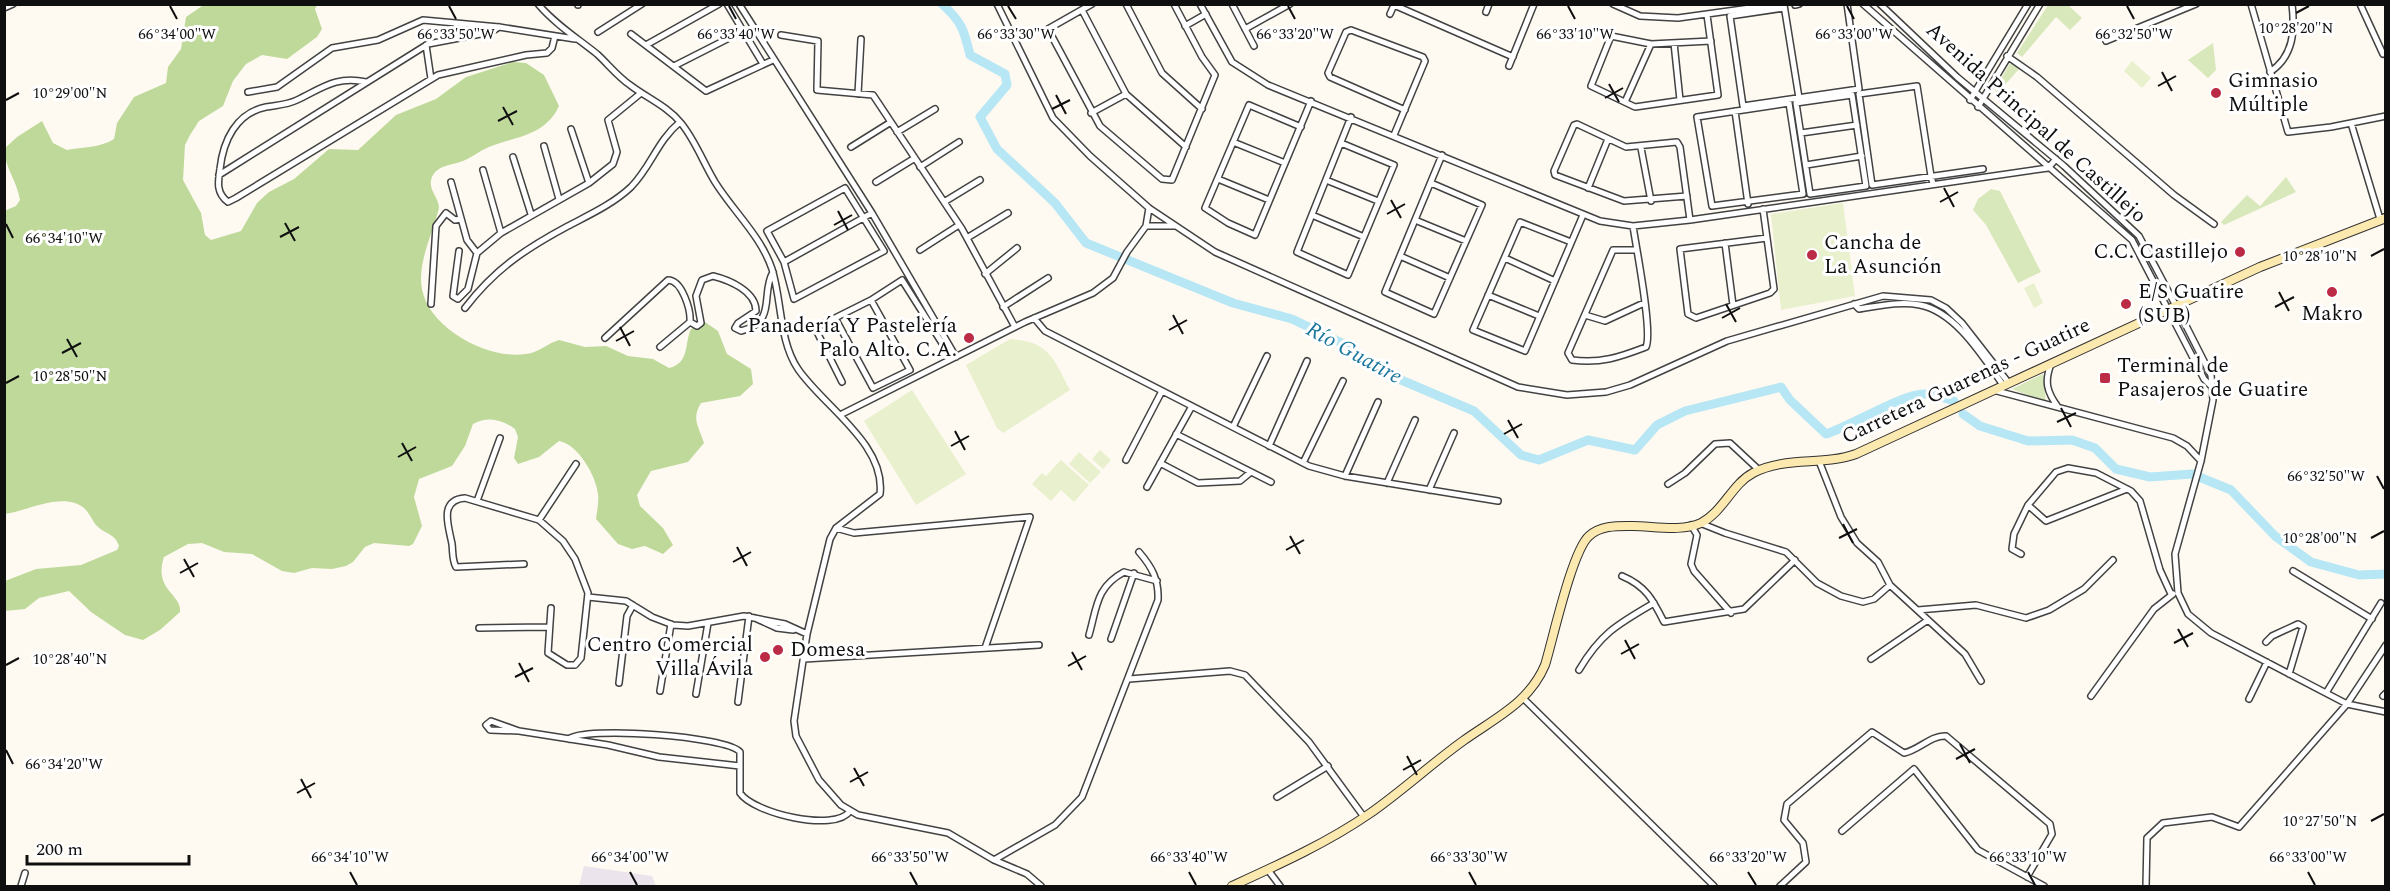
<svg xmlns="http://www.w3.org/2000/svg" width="2390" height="891" viewBox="0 0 2390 891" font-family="Spectral,serif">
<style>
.industrial{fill:#ebe4ed}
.green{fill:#d9e8bb}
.forest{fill:#bfd99b}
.pitch{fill:#e9f0cd}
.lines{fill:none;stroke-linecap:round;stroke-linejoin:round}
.river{stroke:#b7e6f4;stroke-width:9}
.street-casing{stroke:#424242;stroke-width:8}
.secondary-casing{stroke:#313131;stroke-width:10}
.street{stroke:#fff;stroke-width:5}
.secondary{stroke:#fce9af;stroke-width:8}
.ticks{fill:none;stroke:#0f0f0f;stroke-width:2}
.poi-dot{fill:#bb2b46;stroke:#fff;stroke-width:2}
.labels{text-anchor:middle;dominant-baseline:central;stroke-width:6;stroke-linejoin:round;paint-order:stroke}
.poi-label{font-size:21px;fill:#0f0f0f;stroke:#fff;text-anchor:start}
.street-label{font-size:21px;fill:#0f0f0f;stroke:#fff}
.water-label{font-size:22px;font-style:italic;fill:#1b779d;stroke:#fff}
.ticks-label{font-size:15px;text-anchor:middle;fill:#0f0f0f;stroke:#fff;stroke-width:6;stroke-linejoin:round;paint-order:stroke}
</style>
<rect width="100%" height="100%" fill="#fefaf1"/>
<path class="industrial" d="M584,866L652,876L656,886H579Z"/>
<path class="green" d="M2048,5H2068L2082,18L2070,30L2056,17L2022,57L2017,53Z
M2213,43L2216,70L2208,78L2188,60Z
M2011,62L2019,69L1997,94L1995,88Z
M2286,177L2296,192L2224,225L2221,222L2247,195L2260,206Z
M1991,189L2000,191L2041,272L2018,283L1986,225L1973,210L1978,199Z
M2043,374L2046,402L2012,389Z"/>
<path class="forest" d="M205,4L317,5L315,9L322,29L317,37L287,59L262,55L246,64L233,81L223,106L199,121L190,135L185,145L183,180L201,213L205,235L211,240L241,231L257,203L269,192L294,179L329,149L358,150L396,115L436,99L466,77L513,62L526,63L544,75L559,106C545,136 517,136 489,147C479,151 470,159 460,162C449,166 438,165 432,177C427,189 439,197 439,208C433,233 417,263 422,289C429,328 487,360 526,354C538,353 548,343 559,340L585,347L606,346L628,356L653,359L669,368C690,363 684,344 691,329L705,322L718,331L727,354L751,369L753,384L740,396L701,403C691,419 699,427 704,443L688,462L651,471L637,495L640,506L663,528L673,545L663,554L645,546L632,549L618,544L596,519C597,511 599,502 598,494C596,476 578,444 559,441L539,457L518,464L514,458L518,437L515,429C501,419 488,416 473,424L465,446L452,466L419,479L414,497L422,526L413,544L409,546L374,543L365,547L353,562L346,566L332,569L312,568L294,573L282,571L252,554L224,552L202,543L188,544L164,557C153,590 182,594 180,612L160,630L143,640L125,635L91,612L69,591L39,598L25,609L5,611V581L36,569L81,565L117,550L119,546C115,533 104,534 96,525C92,520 90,514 85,509C65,490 27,511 5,514L4,211L16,206L20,200C17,181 5,168 4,149L17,137L42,121L53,143L67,150C82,147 100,148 114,139L117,123L134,97L166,83L168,67L181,49L186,17Z"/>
<path class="pitch" d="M2132,61L2151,78L2142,88L2124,71Z
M1843,203L1855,296L1781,310L1771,214Z
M2034,283L2043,303L2034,308L2024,288Z
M1010,339C1050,342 1053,358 1070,390L1003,433L997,428L966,365Z
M912,390L966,474L916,505L864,421Z
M1100,450L1111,460L1103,469L1092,459Z
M1079,452L1101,472L1090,483L1069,464Z
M1061,460L1089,485L1074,502L1061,490L1051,501L1032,484L1042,473L1046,476Z"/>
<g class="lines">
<path class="river" d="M942,4C962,22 964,30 970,55L1005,74L1007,85L980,117L997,149L1055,203L1086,243L1233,303L1292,319L1348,346L1380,371L1474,411L1521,455L1539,460L1588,440L1635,450L1657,425L1685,411L1781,387L1790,400L1826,434C1852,426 1902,393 1926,394C1935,395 1945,398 1954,401
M1963,414L1980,426L2028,441L2072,440L2095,448L2116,469L2150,477L2192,474L2231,490L2275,536L2311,562L2359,575L2386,574"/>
<defs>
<path id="street" d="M538,4C555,24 577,38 597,54C608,64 617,76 630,85C647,98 667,106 681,123C695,140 703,162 715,182C733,211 761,236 772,269C782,301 779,341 798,369C823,406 886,444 880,494L836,528L830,539L807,634L794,721L796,736L819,780L841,805L858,815L948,833L994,860L1027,874L1041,886
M727,4L763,64
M739,4L872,213L956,357
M997,4L1053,118L1090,156L1149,208L1215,252L1518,387L1567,395L1606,392L1630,385L1727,341L1883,296L1931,300L1946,308L1962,323L2008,382
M1092,4L1048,29L1100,126L1162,179L1172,180L1215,75L1202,57L1174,4
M1126,4L1162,73L1202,109
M1200,4L1232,62L1268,85L1600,221L1633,226L1690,220L2048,168L2056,159
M1232,4L1254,46
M1613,4L1640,16L1678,18L1779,4
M1863,4L2132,240L2204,379L2212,387
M1880,4L1957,77L2064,166L2139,236L2176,306L2211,375L2213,400L2201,461L2175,554L2178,593L2188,614L2211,633L2347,704L2386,712
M2251,4L2288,132L2331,127L2386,116
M2360,4L2383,54
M578,5V4
M1784,5L1799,98
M1795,5L1799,4
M4,8L13,4
M1784,8L1730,16L1743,106L1859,89L1847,4
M1082,10L1126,94L1186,147
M1486,12L1489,4
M1390,14L1394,5L1513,57
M1707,15L1718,95L1635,107L1591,86L1611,36L1651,44L1711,41
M1185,26L1206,14
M1245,29L1290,4
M598,32L642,4
M631,34L706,91L773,60
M781,35L818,41L817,90L873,95L962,229L1015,327
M2106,41L2196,4
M1674,43L1680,100
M426,45L431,79
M646,45L719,4
M2007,56L2037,77L2174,195L2214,224
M674,66L743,31
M1509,66L1534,4
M2270,72C2294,56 2295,30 2292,4
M366,82C336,76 324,87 297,100C287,105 277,105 266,107C236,113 223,141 220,169C218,182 216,193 228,202L236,198L438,75L526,55L547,53L552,48L555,36
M248,92L277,87L332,48L378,40L423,20L499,27L575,39
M858,94L861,39
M1852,95L1866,186L1810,194L1796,103Z
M1970,100L2028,4
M1625,102L1651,44
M1789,103L1803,194L1712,206L1697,117Z
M1978,107L2040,4
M1735,111L1748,204
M1091,113L1126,94
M2351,123L2380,219L2384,217
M1301,127L1249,105L1205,208L1228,223L1255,235L1311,101
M571,129L589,183
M897,132L935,109
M1801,133L1857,125
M1394,135L1425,61L1423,57L1351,30L1346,32L1328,73L1330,77L1405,110
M1233,142L1285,163
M1341,143L1394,165L1348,275L1297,252L1351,117
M544,146L559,199
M851,147L891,122
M1641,148L1651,201
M513,157L531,214
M1806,165L1862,156
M920,167L959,142
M483,170L501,233
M219,175L428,44L491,32L499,27
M1218,179L1269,200
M1326,180L1378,201
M451,182L467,240L477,253
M876,182L915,158
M1431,183L1482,205L1434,314L1385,292L1442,155
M1933,184L1931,176L1917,86L1859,94L1872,185L1983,169
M845,188L884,251L794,299L784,262L767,231Z
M1588,188L1608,139
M1687,196L1624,201L1555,175L1554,171L1574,125L1577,124L1626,147L1677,142L1680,147L1690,220
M944,202L980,180
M1763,209L1774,289L1770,293L1696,318L1688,314L1680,249L1767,238
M1312,215L1364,237
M1415,220L1466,241
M1146,226H1174
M1633,226C1636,247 1653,332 1646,347C1620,357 1600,364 1572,360L1568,353L1613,250H1637
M967,238L1008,213
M1571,242L1520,222L1473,330L1525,351L1583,215
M1725,243L1733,305
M920,250L959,225
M459,251L453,296L458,299L468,289L477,253L501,233L589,183L613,164L617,152L608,120L641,93
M1400,256L1450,278
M1505,258L1555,281
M784,262L872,213
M985,274L1017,248
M1488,295L1539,316
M431,304L436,226L446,213L455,220L461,219
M1854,304L1859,309C1879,306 1900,301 1920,305C1956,312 1983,357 2003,385
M1003,307L1048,278
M465,308C495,269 525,249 568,226C589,215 613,204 631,187C651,167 657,141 680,122
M1585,315L1605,321L1644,303
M835,318L871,300
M1034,318L1045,331L1309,466L1345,476L1498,501
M690,322L697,326L701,323L696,296L702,280L713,276C729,280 756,291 756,311L738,323L735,328L741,331C778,322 760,294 773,272
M605,338L668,280C682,280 691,310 690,322
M660,347L690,322
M2051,364C2044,382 2047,392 2058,407
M842,382L815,328L835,318L873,388L910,370L871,300L902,280L947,351
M1993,390L2173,438L2187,446L2201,461
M840,415L1025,322L1093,293L1113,278L1127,252L1146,226L1149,208
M1233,427L1267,356
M1176,434L1271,482
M1269,446L1307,361
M1126,460L1162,391
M1819,461L1841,517L1857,543L1878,562L1890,585L1965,654L1981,681
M1160,463L1198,483L1240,481L1251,472
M1303,463L1343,381
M1345,476L1378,402
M1387,483L1415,420
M1668,484L1685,473L1715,444L1730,443L1759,470
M1147,487L1192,406
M1429,490L1454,433
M477,501L500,438
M2028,505L2046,521L2127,489
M539,520L576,464
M1700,523L1725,533L1786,552L1817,583L1841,596L1863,602L1874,599L1890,585
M1691,525L1697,535L1691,564L1694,571L1731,613
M836,528L854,533L1030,517L985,648
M2021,554L2012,549L2014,534L2028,505L2056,472L2068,468L2096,473L2131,491L2140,501L2160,570L2171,594
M524,564L456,567C452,560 453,552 452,544C449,527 438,500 465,498L539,520L563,541L575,559L588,593L581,658L575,665H567L548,653L551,608
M2293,571L2372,619
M1622,576C1646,586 1653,600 1664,622L1744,609L1795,560
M588,597L626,601L652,617L673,625L688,626L744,616L785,624L807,634
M1918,610L1976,605L2026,618L2049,610L2084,589L2113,560
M755,618L777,628L793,630
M479,628L549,627
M1089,635C1097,607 1096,587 1124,572L1157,581
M1111,639L1134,573
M2266,642L2272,636L2298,624L2303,627L2289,674
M804,659L1039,645
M1871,659L1928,620
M1579,670C1601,633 1618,624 1654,603
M1129,679L1230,671L1245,675L1309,742L1364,817
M619,683L627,616L633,605
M660,691L671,624
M2326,693L2381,603
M696,694L708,623
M2091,696L2154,609L2173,594
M2383,696L2386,693
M1524,699L1714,886
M2249,699L2267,662
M738,702L749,616
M519,731L490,730L486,725L491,721L519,731L608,745L659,757L740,766
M569,739C584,726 727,736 740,752V793C753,813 835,833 850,811
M1277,797L1328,766
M1842,831L1914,769L1978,850L2044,886
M994,860L1055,825L1082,797L1158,600C1159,580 1152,567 1139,552
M1268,870L1280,886
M21,886L25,873
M1780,886L1806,862L1803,843L1784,820L1787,804L1872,732L1904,753C1919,750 1931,735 1946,736L2050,824L2052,834L2027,877
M2146,886L2147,838L2163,823L2212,817L2239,827L2347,704L2386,645"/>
<path id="secondary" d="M1232,886C1278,865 1327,843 1369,814C1402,791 1431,764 1463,741C1495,718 1529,703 1545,665C1553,639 1572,551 1589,536C1601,525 1618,526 1633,526C1653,526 1682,532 1701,523C1723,512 1732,484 1753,473C1785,456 1823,466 1856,454L2260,267L2386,218"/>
</defs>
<use href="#street" class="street-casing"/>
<use href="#secondary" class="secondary-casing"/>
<use href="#street" class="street"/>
<use href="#secondary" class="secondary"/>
</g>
<path class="ticks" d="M170,6L177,19M449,6L456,19M729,6L736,19M1008,6L1016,19M1288,6L1295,19M1568,6L1575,19M1847,6L1854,19M2127,6L2134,19M2296,13L2309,6M2162,72L2172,91M1609,84L1619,102M2158,86L2176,76M1056,95L1066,114M1605,98L1623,88M6,100L19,93M503,107L513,125M1052,109L1070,100M498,121L517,111M1944,188L1954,207M1391,200L1401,218M1940,202L1958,192M838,211L848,230M1387,214L1405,204M285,223L295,241M6,224L13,238M834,225L852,215M280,237L299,227M2371,256L2384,249M2279,292L2289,311M1726,304L1736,322M2275,307L2294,297M1173,315L1183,334M1722,318L1740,308M620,327L630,346M1169,330L1187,320M67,339L77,357M616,341L634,331M62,353L81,343M6,383L19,376M2061,408L2071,427M1508,420L1518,438M2057,422L2076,413M955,431L965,450M1504,434L1522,424M402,443L412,461M951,446L969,436M398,457L416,447M2377,476L2384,489M1843,524L1853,543M1290,536L1300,554M1839,538L1857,529M2371,538L2384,531M737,547L747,566M1286,550L1304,540M184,559L194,577M733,562L751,552M180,573L198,563M2178,629L2188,647M1625,640L1635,659M2174,643L2193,633M1072,652L1082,670M1621,654L1639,644M519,663L529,682M6,665L19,658M1068,666L1086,656M515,677L533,668M1960,744L1970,763M6,750L13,764M1407,756L1417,775M1956,759L1975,749M854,768L864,786M1403,770L1421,760M301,779L311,798M850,782L868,772M297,793L315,783M2371,821L2384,814M350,872L357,885M630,872L637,885M910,872L917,885M1189,872L1196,885M1469,872L1476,885M1748,872L1756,885M2028,872L2035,885M2308,872L2315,885"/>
<g class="poi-dot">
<circle cx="2216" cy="93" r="6"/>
<circle cx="2240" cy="252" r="6"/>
<circle cx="1812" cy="255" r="6"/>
<circle cx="2332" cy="292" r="6"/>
<circle cx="2126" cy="304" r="6"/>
<circle cx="969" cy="338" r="6"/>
<rect x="2099" y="372" width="12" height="12" rx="3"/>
<circle cx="778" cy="650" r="6"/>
<circle cx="765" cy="657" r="6"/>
</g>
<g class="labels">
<g class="poi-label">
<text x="2228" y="81">Gimnasio<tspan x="2228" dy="24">Múltiple</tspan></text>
<text x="1824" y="243">Cancha de<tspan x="1824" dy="24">La Asunción</tspan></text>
<text x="2228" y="252" text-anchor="end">C.C. Castillejo</text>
<text x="2138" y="292">E/S Guatire<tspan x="2138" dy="24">(SUB)</tspan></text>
<text x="2332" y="314" text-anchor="middle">Makro</text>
<text x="957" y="326" text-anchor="end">Panadería Y Pastelería<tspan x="957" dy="24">Palo Alto. C.A.</tspan></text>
<text x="2117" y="366">Terminal de<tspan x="2117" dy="24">Pasajeros de Guatire</tspan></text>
<text x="753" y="645" text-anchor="end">Centro Comercial<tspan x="753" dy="24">Villa Ávila</tspan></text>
<text x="790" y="650">Domesa</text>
</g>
<g class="street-label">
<text transform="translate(2036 123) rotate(42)">Avenida Principal de Castillejo</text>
<text transform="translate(1966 381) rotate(-25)">Carretera Guarenas - Guatire</text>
</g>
<g class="water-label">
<text transform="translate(1354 353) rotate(29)">Río Guatire</text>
</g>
</g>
<g class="ticks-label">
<text x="2296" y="33">10°28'20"N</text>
<text x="177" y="39">66°34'00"W</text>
<text x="456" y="39">66°33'50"W</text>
<text x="736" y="39">66°33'40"W</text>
<text x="1016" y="39">66°33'30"W</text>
<text x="1295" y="39">66°33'20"W</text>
<text x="1575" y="39">66°33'10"W</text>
<text x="1854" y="39">66°33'00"W</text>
<text x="2134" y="39">66°32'50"W</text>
<text x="70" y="98">10°29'00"N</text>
<text x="64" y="243">66°34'10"W</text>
<text x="2320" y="261">10°28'10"N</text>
<text x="70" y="381">10°28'50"N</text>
<text x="2326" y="481">66°32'50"W</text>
<text x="2320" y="543">10°28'00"N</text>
<text x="70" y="664">10°28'40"N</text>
<text x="64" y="769">66°34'20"W</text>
<text x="2320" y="826">10°27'50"N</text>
<text x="350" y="862">66°34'10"W</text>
<text x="630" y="862">66°34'00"W</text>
<text x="910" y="862">66°33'50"W</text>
<text x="1189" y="862">66°33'40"W</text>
<text x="1469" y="862">66°33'30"W</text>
<text x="1748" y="862">66°33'20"W</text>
<text x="2028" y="862">66°33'10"W</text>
<text x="2308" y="862">66°33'00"W</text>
</g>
<rect width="2390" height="891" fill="none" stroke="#0f0f0f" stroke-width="12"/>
<path d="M27 855v9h162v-9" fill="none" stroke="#0f0f0f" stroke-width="3"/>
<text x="36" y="855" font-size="18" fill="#0f0f0f" stroke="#ffffff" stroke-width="4.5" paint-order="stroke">200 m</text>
</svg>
